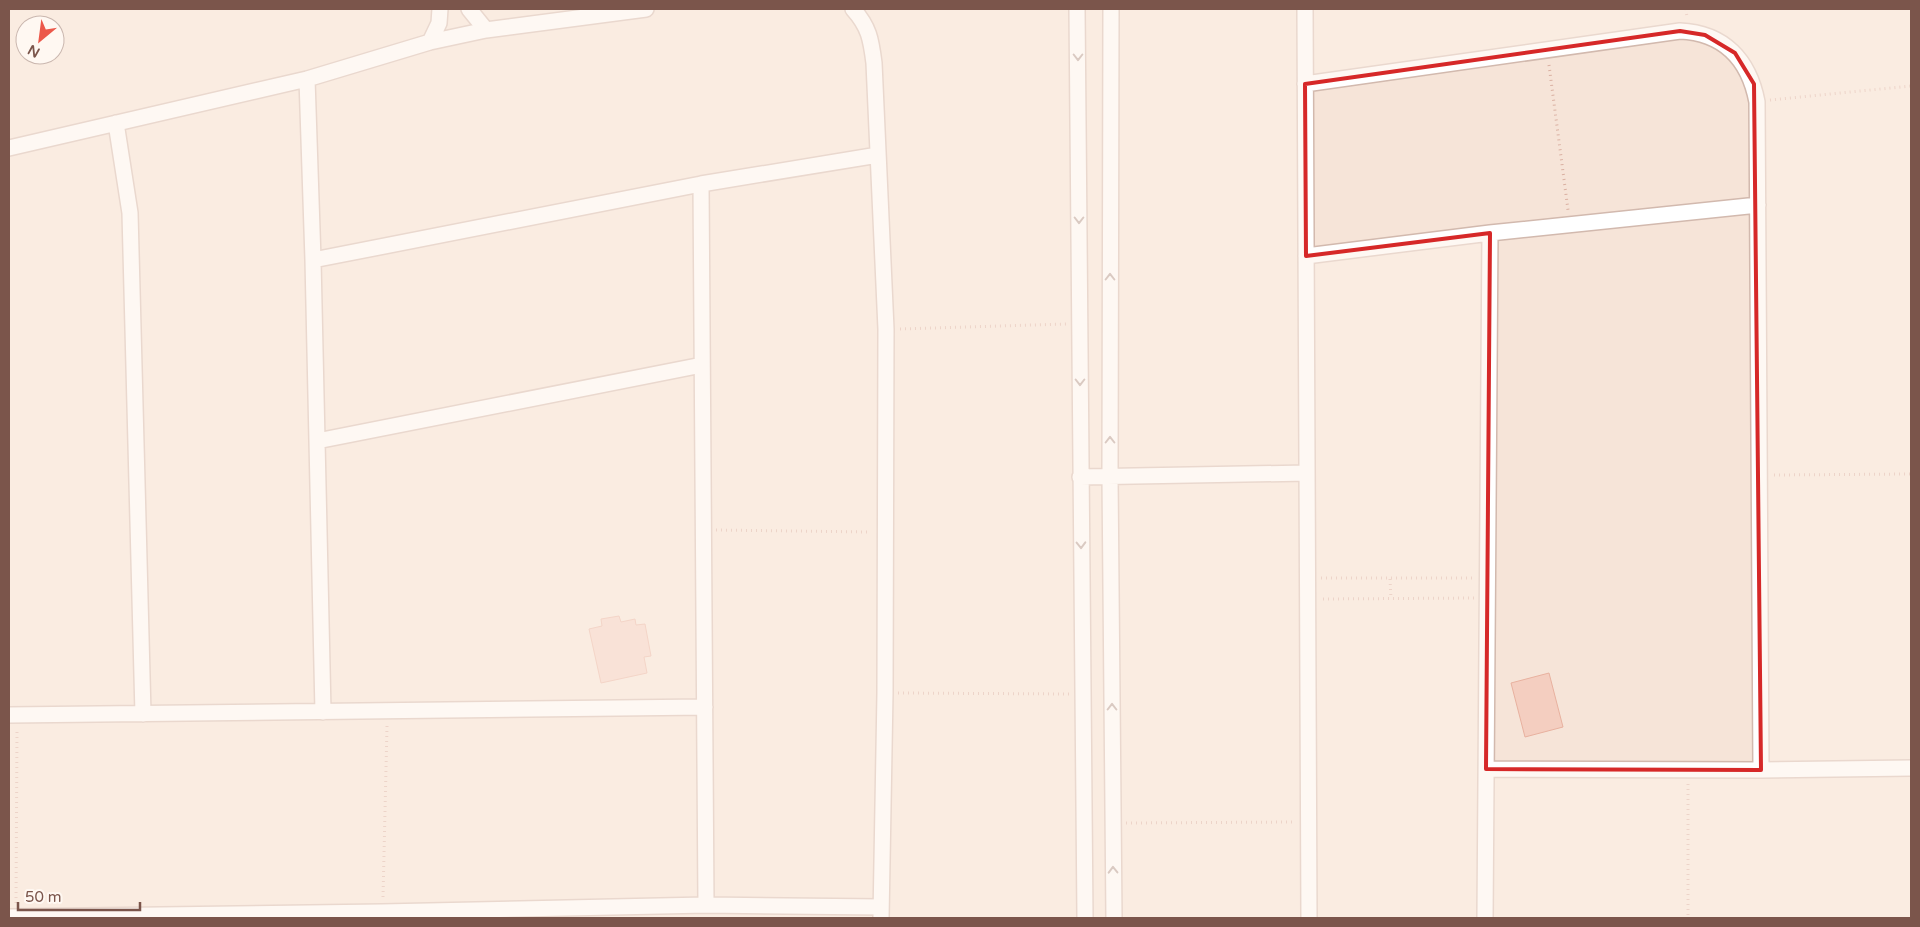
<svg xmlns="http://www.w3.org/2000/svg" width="1920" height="927" viewBox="0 0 1920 927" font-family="'Varela Round',sans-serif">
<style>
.residential{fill:#f6e4d8;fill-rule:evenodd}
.building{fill:#f4cec0;stroke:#e8b19f}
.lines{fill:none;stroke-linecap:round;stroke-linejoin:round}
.minor-casing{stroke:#d2b9ae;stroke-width:18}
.path{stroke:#dab0a2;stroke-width:3;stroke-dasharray:1 4;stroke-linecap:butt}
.minor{stroke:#fff;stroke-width:15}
.oneway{stroke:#b09993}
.marked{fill:none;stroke:#d62828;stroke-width:4;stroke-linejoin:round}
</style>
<rect width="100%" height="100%" fill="#fdf3ea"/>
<path class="residential" d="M9,9H1911V918H9ZM25,25H55V55H25Z"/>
<path class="building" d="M619,616L621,622L635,619L636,625L645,624L651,656L644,657L647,673L601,683L589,629L602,626L601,619Z
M1549,673L1563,727L1525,737L1511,683Z"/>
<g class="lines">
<defs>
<path id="minor" d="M469,9L486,30
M853,9C869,27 871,39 874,63L886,329L885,693L881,918
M1077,9L1085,918
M1111,9L1110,477L1114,918
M1305,9L1309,918
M430,42L439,23L440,9
M307,79L313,260L323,712
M1305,84L1680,31C1724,33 1749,60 1757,102L1761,770
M116,123L130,213L143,714
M9,148L307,79L430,42L486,30L646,9
M701,184L706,905
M1306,256L1490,233L1758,205
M313,260L701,184L878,155
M317,441L702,365
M1080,477L1307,473
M9,715L705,707
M1486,769L1761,770L1911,768
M9,917L382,912L706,905L881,907
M1485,918L1490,233"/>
</defs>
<use href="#minor" class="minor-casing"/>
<path class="path" d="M1686,9L1687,18
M1549,65L1568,210
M1770,100L1911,86
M900,329L1066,324
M1774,475L1911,474
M716,530L870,532
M1321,578H1474
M1390,579L1391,599
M1323,599L1474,598
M898,693L1070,694
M1688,784V918
M1126,823L1295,822
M383,897L387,726
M16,903L17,729"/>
<use href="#minor" class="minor"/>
</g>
<defs><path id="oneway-chevron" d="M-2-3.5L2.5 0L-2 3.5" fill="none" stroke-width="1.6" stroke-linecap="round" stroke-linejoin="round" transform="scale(1.25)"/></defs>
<g class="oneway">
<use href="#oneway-chevron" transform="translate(1078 57) rotate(90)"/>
<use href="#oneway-chevron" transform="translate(1079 220) rotate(90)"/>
<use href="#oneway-chevron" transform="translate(1110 277) rotate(-90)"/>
<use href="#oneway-chevron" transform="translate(1080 382) rotate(90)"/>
<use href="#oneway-chevron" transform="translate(1110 440) rotate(-90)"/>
<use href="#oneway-chevron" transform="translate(1081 545) rotate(89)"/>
<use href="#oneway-chevron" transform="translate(1112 707) rotate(-90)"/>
<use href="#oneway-chevron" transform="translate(1113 870) rotate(-91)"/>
</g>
<path d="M0 0H1920V927H0ZM1680,31L1705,35L1735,53L1754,84L1761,770L1486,769L1490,233L1306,256L1305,84Z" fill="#fdf3ea" fill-opacity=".55" fill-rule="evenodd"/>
<path class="marked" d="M1680,31L1705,35L1735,53L1754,84L1761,770L1486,769L1490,233L1306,256L1305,84Z"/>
<rect width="1920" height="927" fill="none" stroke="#7b554b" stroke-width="20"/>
<g transform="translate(40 40) rotate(209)"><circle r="24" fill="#fff8f2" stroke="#cab7af"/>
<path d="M0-4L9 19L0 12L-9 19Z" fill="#ec584a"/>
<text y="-8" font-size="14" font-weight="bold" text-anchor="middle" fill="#7b554b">N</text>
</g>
<path d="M18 902v8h122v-8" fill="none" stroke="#7b554b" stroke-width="2.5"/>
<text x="25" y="902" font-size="15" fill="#7b554b" stroke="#fff8f2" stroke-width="4" paint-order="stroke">50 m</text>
</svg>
